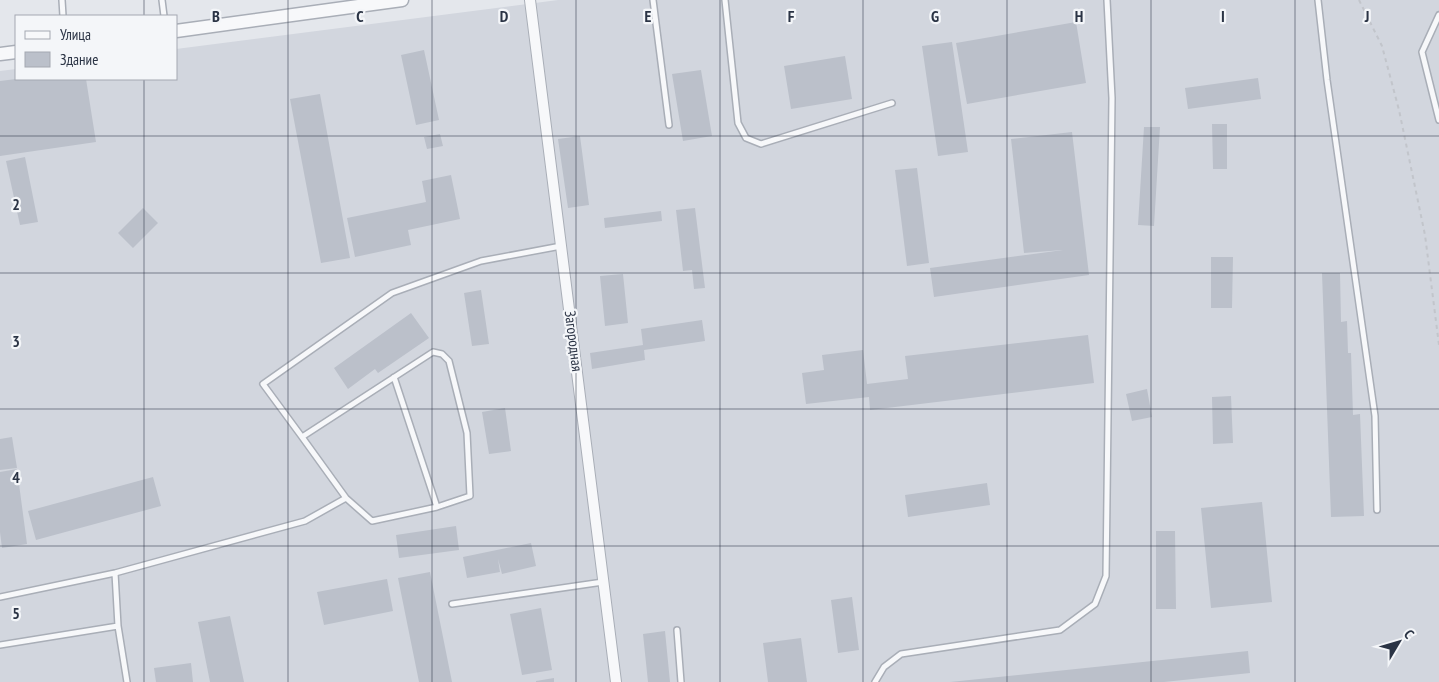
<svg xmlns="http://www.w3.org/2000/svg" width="1439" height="682" viewBox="0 0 1439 682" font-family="'PT Sans Narrow',sans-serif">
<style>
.built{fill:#d2d6de}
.building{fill:#bbc0ca}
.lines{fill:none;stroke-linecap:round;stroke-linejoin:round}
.service-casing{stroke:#a9aeb7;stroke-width:8}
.minor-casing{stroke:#a9aeb7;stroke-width:12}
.tertiary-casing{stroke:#a9aeb7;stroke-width:15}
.path{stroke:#c2c5cb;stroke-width:2;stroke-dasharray:4 4;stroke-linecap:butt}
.service{stroke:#f7f8fa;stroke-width:5}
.minor{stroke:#f7f8fa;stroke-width:10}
.tertiary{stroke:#f7f8fa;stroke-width:12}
.grid{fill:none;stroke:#2b3445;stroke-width:1;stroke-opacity:0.55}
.labels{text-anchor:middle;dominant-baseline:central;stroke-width:4.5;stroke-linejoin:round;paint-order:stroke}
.street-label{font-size:15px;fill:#2b3445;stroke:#f4f6f9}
.grid-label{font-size:16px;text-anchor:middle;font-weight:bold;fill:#2b3445;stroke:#f4f6f9;stroke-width:4.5;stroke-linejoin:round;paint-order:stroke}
</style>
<rect width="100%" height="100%" fill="#e4e7ec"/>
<path class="built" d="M558,0H1439V682H0V71L16,69V79H176V49Z"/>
<path class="building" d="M1076,22L1086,83L967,104L956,43Z
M952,42L968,152L938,156L922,46Z
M424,50L439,120L416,125L401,55Z
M845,56L852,99L791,109L784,66Z
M701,70L712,136L683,141L672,74Z
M1258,78L1261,99L1188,109L1185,88Z
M16,79H86L96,142L0,156V81Z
M320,94L350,258L321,263L290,99Z
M1212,124H1227V169H1213Z
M1144,127H1160L1154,226L1138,225Z
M1072,132L1089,275L934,297L930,268L1063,250L1024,253L1011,139Z
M440,134L443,146L427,149L424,137Z
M580,136L589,205L568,208L558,139Z
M25,157L38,222L20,225L6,161Z
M917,168L929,263L907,266L895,170Z
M451,175L460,219L408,230L411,245L355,257L347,218L426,202L422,181Z
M143,208L158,223L133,248L118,233Z
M695,208L705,288L694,289L692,270L683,271L676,210Z
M661,211L662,221L605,228L604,218Z
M1211,257H1233L1232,308H1211Z
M1322,273H1340L1341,322L1347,321L1348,353H1351L1353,415L1360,414L1364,516L1331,517Z
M623,274L628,323L605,326L600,276Z
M481,290L489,344L472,346L464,293Z
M411,313L429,338L378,373L375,369L348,389L334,368Z
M702,320L705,341L644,350L645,360L592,369L590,353L643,345L641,329Z
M1088,335L1094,383L870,410L869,397L806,404L802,373L824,370L822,355L863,350L867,384L908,379L905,356Z
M1147,389L1152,417L1132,421L1126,394Z
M1231,396L1233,443L1213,444L1212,397Z
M505,408L511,451L489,454L482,412Z
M12,437L17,468L0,470V439Z
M17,469L27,544L2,548L0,532V472Z
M153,477L161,506L36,540L28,511Z
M987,483L990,505L908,517L905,495Z
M1262,502L1272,602L1211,608L1201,508Z
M456,526L459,550L399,558L396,535Z
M1156,531H1175L1176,609H1156Z
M531,543L536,566L502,574L498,559L500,572L467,578L463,557Z
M430,572L452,682H419L398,578Z
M387,579L393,611L324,625L317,592Z
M852,597L859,650L838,653L831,600Z
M541,608L552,670L522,675L510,614Z
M230,616L244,682H210L198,622Z
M665,631L670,682H648L643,634Z
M801,638L807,682H768L763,643Z
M1248,651L1250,673L1164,682H950Z
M191,663L193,682H156L154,668Z
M554,678V682H536V681Z"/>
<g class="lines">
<defs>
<path id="service" d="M62,0L63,16
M162,0L164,16
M653,0L669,125
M725,0L738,123L746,138L761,144L892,103
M1318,0L1327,80L1375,416L1377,510
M1439,15L1422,52L1439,120
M394,377L437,507
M302,437L346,498L372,521L437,507L470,496L467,433L449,361L442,354L433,352L302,437L263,384L392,293L481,261L561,246
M0,597L115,573L305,521L346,498
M452,604L603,582
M118,626L127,682
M677,630L681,682
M0,645L118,626L115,573
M875,682L884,667L901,654L1060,630L1095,604L1106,576L1112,98L1107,0"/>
<path id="minor" d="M530,0L616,682"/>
<path id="tertiary" d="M176,31L402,0
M0,54L16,52"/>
</defs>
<use href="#service" class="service-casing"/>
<use href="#minor" class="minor-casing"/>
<use href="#tertiary" class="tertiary-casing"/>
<path class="path" d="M1359,0L1382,46L1399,110L1425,235L1439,345"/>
<use href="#service" class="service"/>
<use href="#minor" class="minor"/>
<use href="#tertiary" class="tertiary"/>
</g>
<path class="grid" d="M144,0V16M288,0V682M432,0V682M576,0V682M720,0V682M863,0V682M1007,0V682M1151,0V682M1295,0V682M144,79V682M0,136H1439M0,273H1439M0,409H1439M0,546H1439"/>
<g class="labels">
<g class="street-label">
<text transform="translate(574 341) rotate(83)">Загородная</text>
</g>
</g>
<g class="grid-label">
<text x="216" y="22">B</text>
<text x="360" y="22">C</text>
<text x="504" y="22">D</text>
<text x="648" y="22">E</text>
<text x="791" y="22">F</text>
<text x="935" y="22">G</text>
<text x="1079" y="22">H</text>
<text x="1223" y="22">I</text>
<text x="1367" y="22">J</text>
<text x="16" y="210">2</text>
<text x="16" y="347">3</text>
<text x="16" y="483">4</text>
<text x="16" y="619">5</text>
</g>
<rect x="15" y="15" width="162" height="65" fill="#f4f6f9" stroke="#a4a8b1"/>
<rect x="25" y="31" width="25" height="8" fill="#f7f8fa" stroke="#a4a8b1"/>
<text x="60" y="40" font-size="15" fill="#2b3445">Улица</text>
<rect x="25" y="52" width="25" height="15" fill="#bbc0ca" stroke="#a4a8b1"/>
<text x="60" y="65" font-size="15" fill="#2b3445">Здание</text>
<g transform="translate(1399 642) rotate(52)" stroke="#f4f6f9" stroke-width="4" paint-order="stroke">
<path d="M0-4L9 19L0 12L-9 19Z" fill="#2b3445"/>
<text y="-8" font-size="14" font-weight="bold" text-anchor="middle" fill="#2b3445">С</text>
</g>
</svg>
